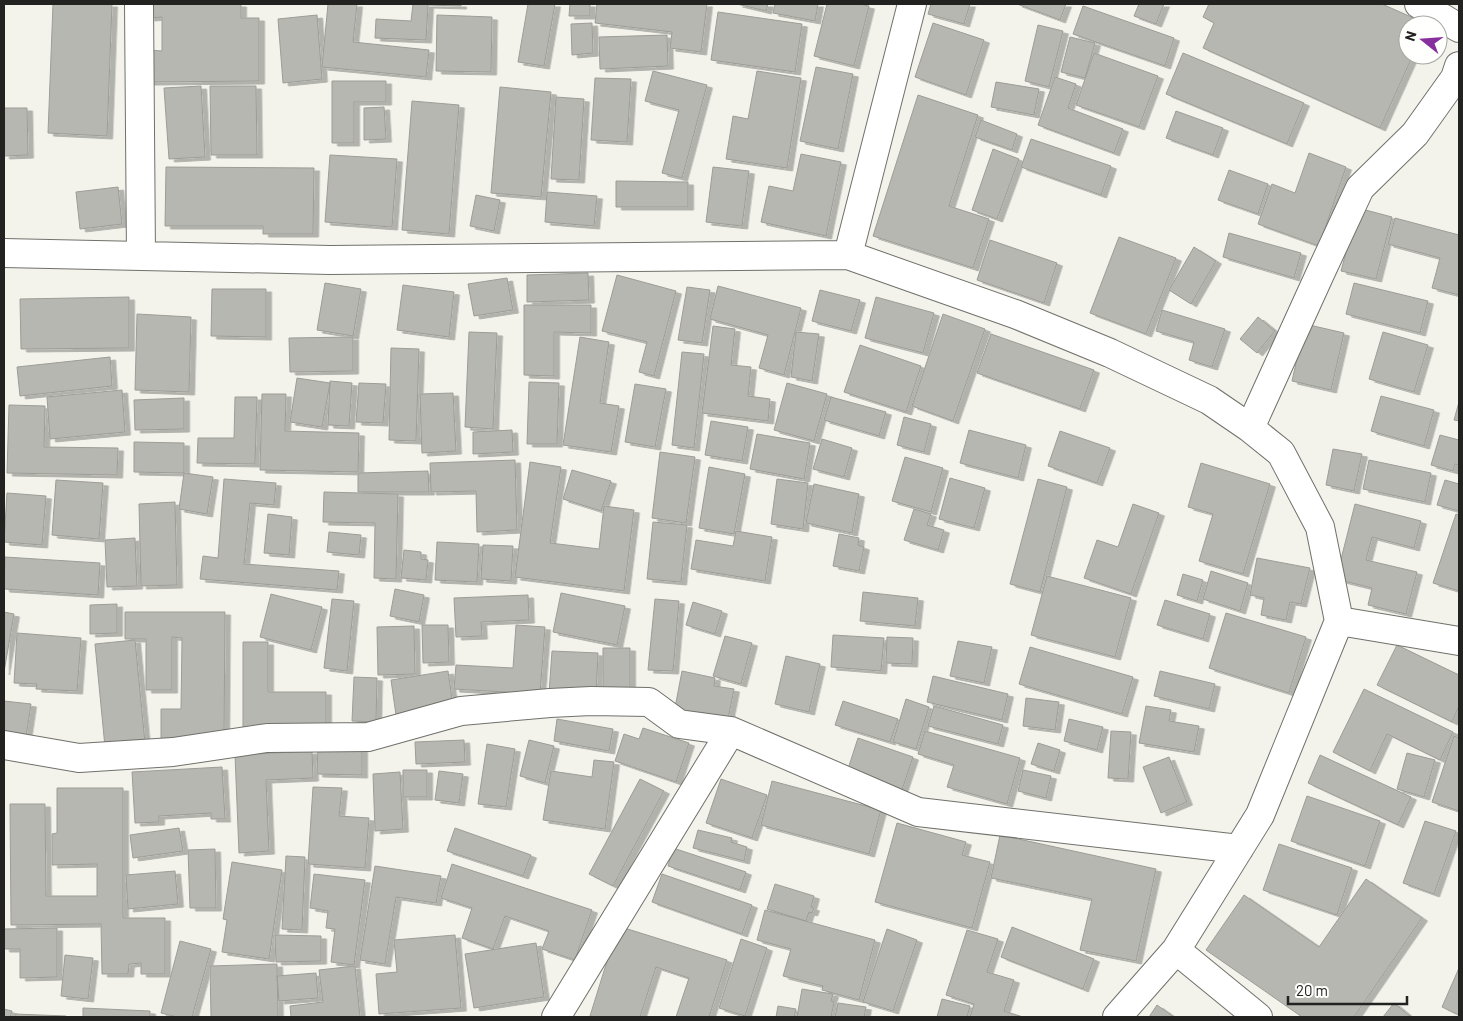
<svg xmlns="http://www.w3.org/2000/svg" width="1463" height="1021" viewBox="0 0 1463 1021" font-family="Barlow,sans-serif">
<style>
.building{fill:#b6b7b0;stroke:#9d9d97;filter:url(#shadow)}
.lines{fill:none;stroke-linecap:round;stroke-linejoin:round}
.minor-casing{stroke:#70716b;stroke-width:30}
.minor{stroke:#fff;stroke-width:28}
</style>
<defs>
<filter id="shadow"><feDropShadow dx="5.5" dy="3" stdDeviation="0" flood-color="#0004"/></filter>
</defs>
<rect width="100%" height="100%" fill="#f3f3ec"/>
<path class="building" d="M53,4H112L107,136L48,133Z
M149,4H241V18H259V81L148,82V50L162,51V17L149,18Z
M328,4H357L353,42L429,50L426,77L322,67Z
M413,4H461V6L428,5L426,40L375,38L376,19L411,21Z
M528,4H555L544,66L518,62Z
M570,4H590V16H569Z
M597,4H707L701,52L670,48L672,32L595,23Z
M737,4H768L766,11Z
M775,4H818L815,21L773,13Z
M827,4H860L869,6L854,66L814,56Z
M931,4H970L964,24L928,14Z
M1017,4H1066L1060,20Z
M1139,4H1164L1156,24L1134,16Z
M1209,4H1382L1427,24L1426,25H1408V55H1413L1380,128L1203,48L1214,23L1203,17Z
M1083,6L1174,38L1165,66L1073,34Z
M718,12L802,24L795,72L711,60Z
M317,15L322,79L283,83L278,19Z
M437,15L492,17L491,72L436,71Z
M592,23L593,53L572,55L571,24Z
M933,23L984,40L966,95L915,77Z
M1038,25L1063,31L1049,87L1025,81Z
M667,35L668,66L600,69L599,37Z
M1070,37L1095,43L1085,78L1061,72Z
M1094,53L1158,76L1139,127L1076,105Z
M1183,53L1304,103L1287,144L1166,94Z
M816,67L853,74L838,149L800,141Z
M653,71L707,85L682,178L662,173L679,110L645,101Z
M757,71L801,78L787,168L726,159L733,116L748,119Z
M1055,77L1076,84L1068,108L1123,129L1114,153L1038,125Z
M595,78L631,79L627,142L591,140Z
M332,81H386V102H354V143H332Z
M996,82L1039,89L1034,115L991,107Z
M201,86L205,157L169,159L164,88Z
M210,86H256L257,155H211Z
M500,87L551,92L541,197L491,193Z
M918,95L978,115L949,206L989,219L973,268L873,236Z
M556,97L584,99L579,180L551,179Z
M412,101L459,105L449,234L402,230Z
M384,107L386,139L364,140V108Z
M4,108H27L28,155L4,156Z
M1176,111L1223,128L1213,155L1166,138Z
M981,120L1017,134L1012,150L975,137Z
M1031,139L1111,166L1101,195L1021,167Z
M993,149L1019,159L997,219L972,210Z
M1309,153L1346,167L1319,246L1258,224L1272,184L1295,193Z
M801,154L841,162L826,236L761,222L769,186L793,191Z
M330,155L397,159L392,227L325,222Z
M166,167L314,168L313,234H263V226H165Z
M713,167L749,171L742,226L706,222Z
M1229,170L1268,184L1258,214L1218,200Z
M616,181L688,182V207H616Z
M118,187L122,224L80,229L76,192Z
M547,192L597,196L594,226L545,222Z
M476,195L500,200L494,231L470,226Z
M1358,208L1392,217L1376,279L1341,271Z
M1395,218L1459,235V295L1432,288L1440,258L1388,244Z
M1229,233L1301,253L1294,278L1223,257Z
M1119,237L1176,258L1146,334L1090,313Z
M990,240L1057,263L1044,303L977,280Z
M1194,247L1216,261L1191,304L1169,290Z
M588,273L589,300L527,302V275Z
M617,275L676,291L654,376L639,372L647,342L602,331Z
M507,278L513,310L474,316L468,284Z
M325,283L361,289L353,336L317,330Z
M1354,283L1428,301L1420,333L1346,314Z
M403,285L454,292L449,337L397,330Z
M718,286L801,308L784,375L759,368L768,335L710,319Z
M687,287L710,290L702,343L678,340Z
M212,289H266V337L211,336Z
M820,290L860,300L851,331L812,321Z
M129,297V348L21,349L20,299Z
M876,297L934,313L923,353L865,338Z
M524,305H591V333L554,332V376L524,375Z
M1162,310L1225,329L1212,367L1189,360L1194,342L1156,331Z
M137,314L191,317L189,392L135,390Z
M943,314L985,329L953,421L912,406Z
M1258,317L1275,331L1257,353L1240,339Z
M1305,324L1344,333L1331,390L1292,381Z
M713,326L735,329L731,365L751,367L748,396L770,399L768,421L702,413Z
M469,332L497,333L493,429L465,427Z
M796,332L819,334L812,381L791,377Z
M1383,332L1428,345L1414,392L1369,379Z
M991,334L1094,370L1080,409L977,373Z
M353,337V371L290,372L289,338Z
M580,337L609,342L600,403L619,406L611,452L563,445Z
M860,345L921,366L906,412L844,392Z
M391,348L419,349L416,441L389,440Z
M682,352L704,354L694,448L672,445Z
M110,357L112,386L20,396L17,367Z
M297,378L330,383L322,427L290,422Z
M330,381L352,383L349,426L328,425Z
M529,382L559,383L557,444H527Z
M359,383L386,384L383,423L356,422Z
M787,383L827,394L814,441L774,430Z
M635,384L666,389L655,447L625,442Z
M122,390L125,432L50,439L47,397Z
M453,393L456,451L422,453L420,394Z
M262,394H286L285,431L359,433L358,472L260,470Z
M1381,396L1434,410L1424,446L1371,431Z
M235,397H257L255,464L197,463L198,438H234Z
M831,397L886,412L879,436L824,420Z
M184,398V429L135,430L134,400Z
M1459,402V421L1454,420Z
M9,405L45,406L44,447L118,448L117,475L7,473Z
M904,417L931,424L924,452L897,445Z
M711,421L748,427L742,461L705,455Z
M512,430L513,452L473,454V432Z
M969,430L1026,445L1018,478L960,463Z
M1060,431L1110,448L1097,483L1048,466Z
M757,434L810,443L804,479L750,469Z
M1440,435L1459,440V465L1455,464L1453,471L1431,465Z
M822,439L852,448L844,477L813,469Z
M134,442L184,443V473L134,472Z
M1333,449L1362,454L1354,491L1326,485Z
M660,452L695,457L686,523L652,518Z
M905,457L943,468L931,512L892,501Z
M515,460L517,530L477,532L476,491L431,492L430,463Z
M1369,460L1431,473L1425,502L1363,489Z
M530,462L561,467L550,543L599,549L604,506L634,510L624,591L515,577Z
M1201,463L1270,484L1243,574L1199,561L1213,514L1188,507Z
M709,467L745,474L734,534L699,528Z
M572,470L611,481L601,511L563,499Z
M428,471L429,492H358V473Z
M184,473L213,477L207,514L179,509Z
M950,478L985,488L974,528L939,519Z
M224,479L276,483L274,505L250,503L244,564L339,571L337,590L200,579L203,556L218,558Z
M777,479L808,483L803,529L771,524Z
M1038,479L1067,487L1040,592L1010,584Z
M56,480L103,483L99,539L52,535Z
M1445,480L1459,484V511L1437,505Z
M814,484L859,494L852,533L806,523Z
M324,492L398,494L396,579L374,578L375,523L323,522Z
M7,493L46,496L42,545L4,542Z
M175,502L177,585L141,586L139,504Z
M1133,504L1159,513L1131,594L1084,578L1097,540L1118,547Z
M1355,504L1421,521L1414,548L1372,537L1366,560L1417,572L1406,614L1368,605L1372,588L1336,579Z
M914,509L931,514L927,525L944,530L938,550L904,540Z
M268,514L292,517L289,555L264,553Z
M1456,514L1459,515V591L1433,583Z
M653,522L687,525L681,582L647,579Z
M736,531L772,537L765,581L691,569L696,540L733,546Z
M329,532L361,535L359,555L327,552Z
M839,534L859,538L858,545L864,547L859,571L833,566Z
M135,538L137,586L107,587L105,540Z
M437,542L479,544L477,582L435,580Z
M483,545L513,546L511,581L481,579Z
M404,550L421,552V559L428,560L426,580L401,578Z
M5,557L100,563L98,595L4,589Z
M1257,558L1310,568L1301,604L1290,602L1286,620L1261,615L1264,598L1250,595Z
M1211,571L1248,583L1240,611L1203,599Z
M1183,574L1203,580L1197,601L1177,595Z
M1047,576L1131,598L1115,657L1031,635Z
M395,589L424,595L419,622L390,616Z
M863,592L918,598L915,626L860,621Z
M561,593L625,606L617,645L553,632Z
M271,594L322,607L311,650L260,637Z
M528,595L529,620L481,622L482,636L456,637L454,598Z
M332,599L354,601L347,671L324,668Z
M655,599L679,601L673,671L648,670Z
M1165,600L1210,614L1203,639L1157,625Z
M693,602L722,611L715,634L686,625Z
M117,604V633L90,634V605Z
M4,612L14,614L4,672Z
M125,612H225L224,740L161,739V709H181L182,638L172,637V690H146V639H125Z
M1226,613L1306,637L1289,693L1209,668Z
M422,625H448L449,662L423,663Z
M516,625L545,627L540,694L454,689L456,665L513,668Z
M414,626L415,674L378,675L377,627Z
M17,633L81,638L77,691L36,689L37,684L14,683Z
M833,635L884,638L881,671L831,667Z
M725,636L752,643L741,684L713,676Z
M887,637L913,638L912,664L886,663Z
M135,640L145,743L105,747L95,644Z
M958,641L992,647L984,683L950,676Z
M243,642H268V692H326V732H243Z
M1397,645L1459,675V706L1452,722L1377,685Z
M1030,647L1133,677L1122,714L1019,684Z
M603,648H630V696H603Z
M552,651L598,653L596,695L549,693Z
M786,656L820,664L809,712L775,704Z
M448,671L453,706L396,715L391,680Z
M682,671L715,678L714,686L734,689L727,724L674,713Z
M1160,671L1215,684L1209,709L1154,696Z
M933,676L1008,694L1002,720L927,702Z
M354,677L377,678L376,722L352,721Z
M1364,689L1453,732L1440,760L1387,734L1370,771L1333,752Z
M1026,698L1059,702L1055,730L1023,726Z
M906,699L929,707L916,749L893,742Z
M4,701L31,704L26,737L4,734Z
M843,701L898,719L890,742L835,725Z
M934,706L1003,725L998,744L928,726Z
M1146,706L1171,710L1169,721L1199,726L1194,752L1139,743Z
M557,719L613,729L609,751L554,741Z
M1069,719L1103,727L1097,750L1064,741Z
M643,728L689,743L676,782L615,761L624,734L639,739Z
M925,731L1020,758L1007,804L947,787L954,765L918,754Z
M1111,731L1131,732L1128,779L1108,778Z
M1454,736L1459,738V811L1432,802Z
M858,738L913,757L902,790L847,772Z
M464,740L465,762L416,764L415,742Z
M529,740L554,746L545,783L520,776Z
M1038,743L1060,750L1054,771L1031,764Z
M487,744L515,749L506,807L478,804Z
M318,747L362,748V775L317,774Z
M312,751L313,778L266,780L269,851L239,853L235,755Z
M1407,753L1435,760L1424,797L1397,789Z
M1320,755L1411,797L1398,825L1308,783Z
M1169,757L1187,802L1161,813L1143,767Z
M594,760L614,762L605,829L543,820L551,771L592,777Z
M222,767L225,819H211V813L159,816V822L135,823L132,772Z
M403,770H427V797H403Z
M1023,770L1051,776L1046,798L1018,791Z
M439,771L463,774L459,803L435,800Z
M400,772L403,829L375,831L373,774Z
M640,779L664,791L613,886L589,874Z
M721,779L767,795L752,838L706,823Z
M772,781L881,810L869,854L761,825Z
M313,787L342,788L339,816L369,818L365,868L308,864Z
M57,788H123V918H165V974H141V963L129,964L128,974H102L101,924L11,925L10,804H45L46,896H97V864L52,865V834L57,833Z
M1307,796L1380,821L1365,866L1291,841Z
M1425,821L1456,831L1434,894L1403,883Z
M897,823L966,842L962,855L990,862L972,928L875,902Z
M179,828L183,851L133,858L130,835Z
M455,828L531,855L523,876L447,851Z
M698,830L732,838L731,842L747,847L744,861L693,848Z
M1000,835L1156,869L1136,961L1080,950L1092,899L991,878Z
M1279,844L1352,868L1337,915L1263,890Z
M673,848L746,872L740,890L668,866Z
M215,849L216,908H190L188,850Z
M286,856L305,857L302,930L282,929Z
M232,862L282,870L269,959L222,952L227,920L223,919Z
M452,864L592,910L575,960L542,949L549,931L505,916L493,949L462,938L472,908L441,898Z
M375,866L441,876L436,903L396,897L385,964L360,960Z
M175,871L178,904L128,909L126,875Z
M314,874L365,880L354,965L331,962L335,929L326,928L328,911L310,908Z
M662,874L752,905L742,934L652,902Z
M1366,879L1422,918L1354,1017H1302L1206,950L1244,895L1319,947Z
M775,884L814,896L811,907L814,908L812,913L809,912L806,921L767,909Z
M765,910L875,940L859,1000L822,990L823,986L783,976L791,949L757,940Z
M618,926L727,960L709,1017H676L689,978L656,967L640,1017H594L590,1016Z
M1012,927L1094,959L1083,989L1001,957Z
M57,928V977L20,978V949H4V929Z
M887,929L917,940L893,1011L863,1002Z
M967,930L998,939L987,972L1014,980L1004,1011L1023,1017H970L974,1004L946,995Z
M275,935L321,936V961L276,962Z
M455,935L461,1008L379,1014L376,974L397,972L394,940Z
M741,939L767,948L745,1016L719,1008Z
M180,941L211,949L192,1017H177L161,1013Z
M536,943L544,997L474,1008L465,954Z
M65,955L93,958L88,999L61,996Z
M277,964L278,1017H211L210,966Z
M355,966L360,1017H291L290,1006L323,1002L319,970Z
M1459,968V1015L1442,1007Z
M316,973L318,998L279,1001L277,976Z
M802,989L833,994L831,1001L834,1002L831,1017H797Z
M942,999L970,1006L967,1017H937Z
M838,1003L866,1007L864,1017H835Z
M1394,1003L1411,1017H1383Z
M1157,1005L1174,1017H1149Z
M778,1006L796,1009L794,1017H776Z
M83,1008L150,1011V1017H83Z
M4,1009L12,1011L10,1017H4Z
M15,1014L66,1016V1017H15Z"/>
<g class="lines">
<defs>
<path id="minor" d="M139,4L141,256
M1419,4L1459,28
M4,253L330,260L848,255L1015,314L1110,353L1209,400L1250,428L1281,453L1320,527L1339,621L1260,815L1176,950L1117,1017
M848,255L912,4
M1250,428L1320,274L1360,188L1415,134L1455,78L1459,66
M1339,621L1459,641
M4,745L79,758L173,752L267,738L368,737L461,711L550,703L591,701L649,702L679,724L731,731L918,812L1239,849
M1176,950L1258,1017
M556,1017L731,731"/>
</defs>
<use href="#minor" class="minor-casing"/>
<use href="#minor" class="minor"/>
</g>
<rect width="1463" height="1021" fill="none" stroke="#222220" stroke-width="10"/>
<g transform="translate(1423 40) rotate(287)"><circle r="24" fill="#fffffe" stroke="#a7a7a5"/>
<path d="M0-4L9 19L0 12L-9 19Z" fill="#872f9c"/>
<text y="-8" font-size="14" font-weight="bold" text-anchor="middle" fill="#222220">N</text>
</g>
<path d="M1288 996v8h119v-8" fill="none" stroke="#222220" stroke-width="2.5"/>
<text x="1296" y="996" font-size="15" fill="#222220" stroke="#fffffe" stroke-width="4" paint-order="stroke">20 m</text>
</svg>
